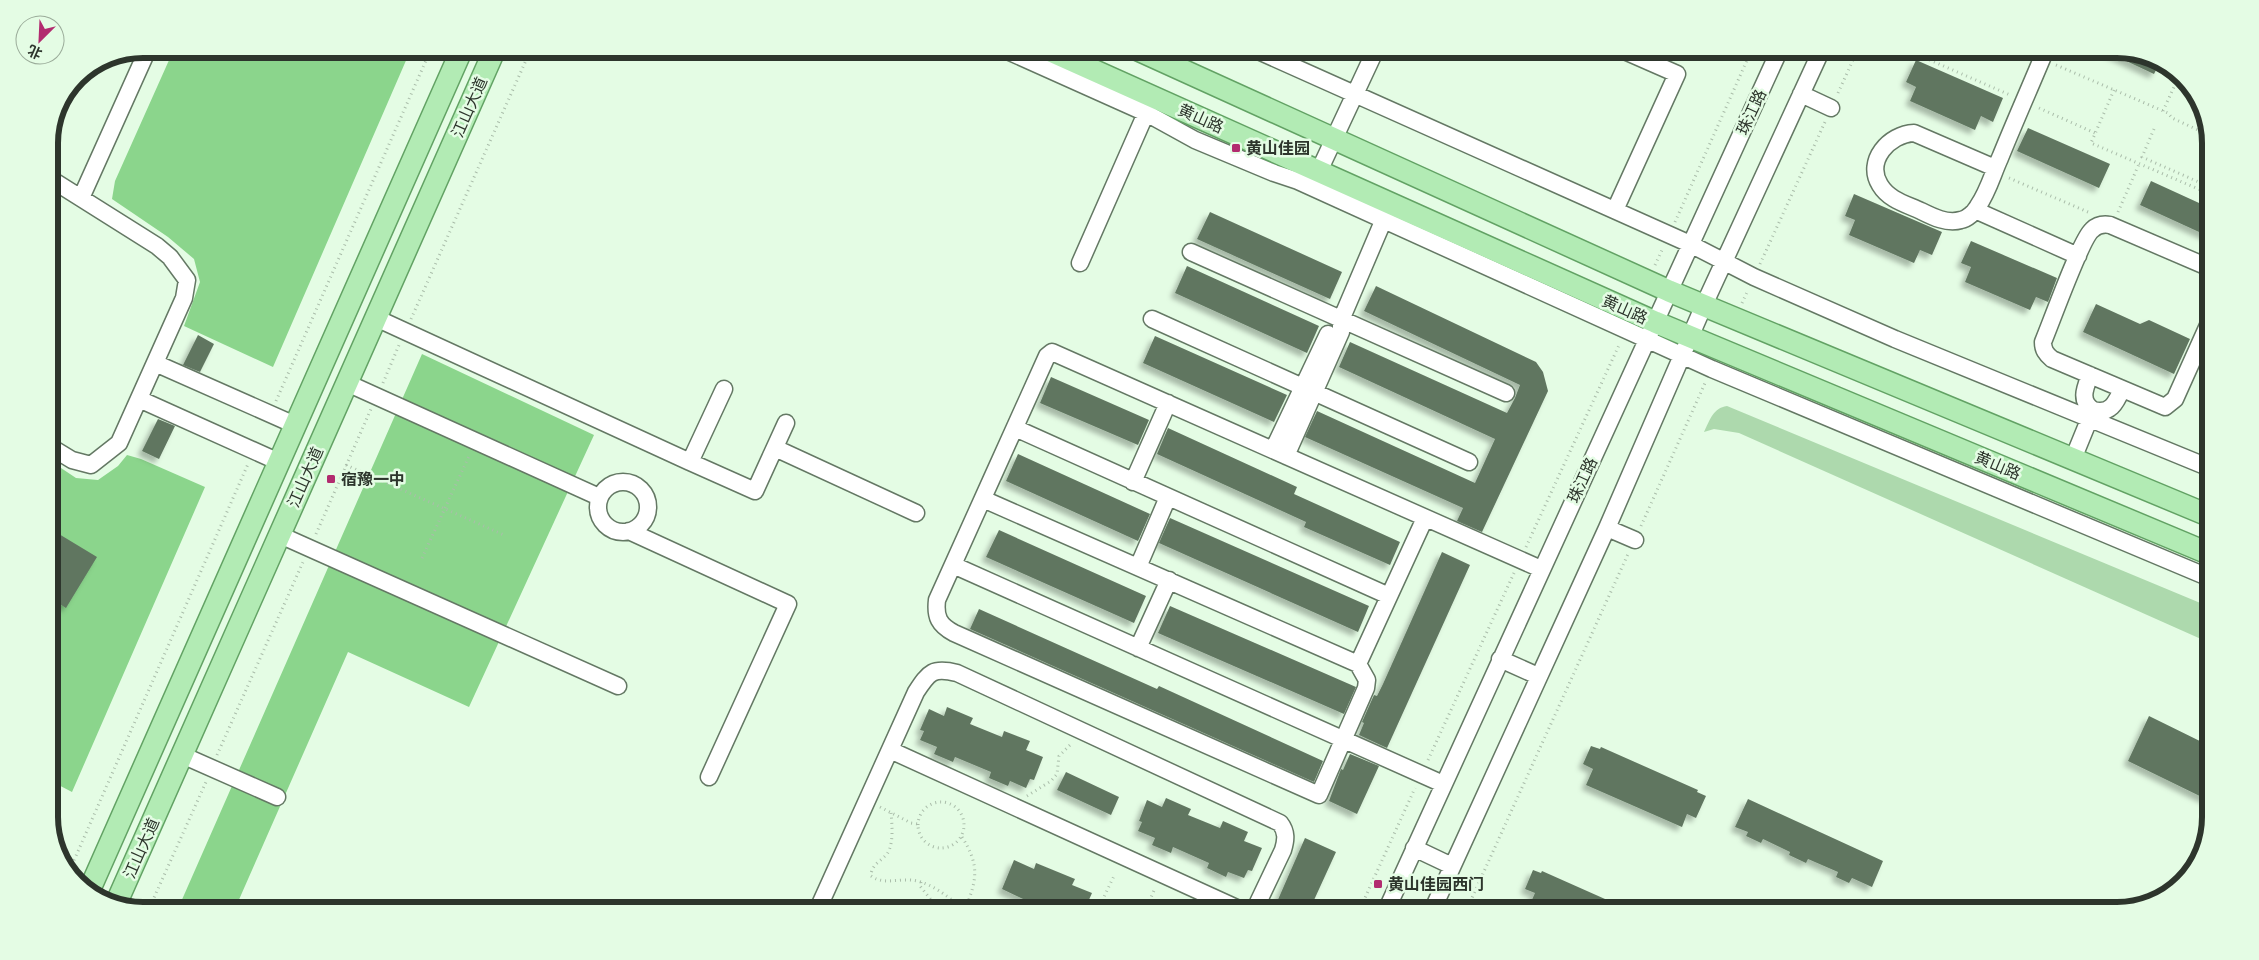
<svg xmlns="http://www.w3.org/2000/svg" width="2259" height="960" viewBox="0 0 2259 960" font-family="'Noto Serif','Noto Sans SC',serif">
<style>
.green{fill:#add9ad}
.forest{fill:#8bd58c}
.building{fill:#617661;filter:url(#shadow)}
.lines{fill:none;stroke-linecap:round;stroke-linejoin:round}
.minor-casing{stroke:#647864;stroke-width:19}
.major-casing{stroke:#62a264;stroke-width:24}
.path{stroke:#aabdaa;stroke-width:3;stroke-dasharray:1 4;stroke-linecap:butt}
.minor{stroke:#fff;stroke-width:16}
.major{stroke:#b2ebb4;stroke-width:21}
.poi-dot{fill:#b22b6f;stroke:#e4fce4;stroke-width:2}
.labels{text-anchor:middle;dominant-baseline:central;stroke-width:5;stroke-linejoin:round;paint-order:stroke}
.street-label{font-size:16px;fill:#2d352c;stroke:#e4fce4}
.poi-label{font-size:16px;font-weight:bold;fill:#2d352c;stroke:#e4fce4;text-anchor:start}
.rim{fill:none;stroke:#2d352c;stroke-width:6}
</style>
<defs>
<filter id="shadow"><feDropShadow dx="-4.5" dy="4.5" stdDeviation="2.5" flood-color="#0004"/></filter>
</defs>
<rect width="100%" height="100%" fill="#e4fce4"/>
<path class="green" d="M1727,406L2210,607V643L1739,433L1714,429L1704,432C1710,420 1713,408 1727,406Z"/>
<path class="forest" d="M174,49H411L273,367L184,326L200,282L194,259L168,237L112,199L115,181Z
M422,354L594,435L469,707L348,652L234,911H177Z
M127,455L141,459L205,487L72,792L49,780V460L76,478L98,480L118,466Z"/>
<path class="building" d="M2108,49L2152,56L2160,62L2154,74L2107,52Z
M1916,60L2003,98L1993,122L1981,116L1975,130L1910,101L1916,87L1906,82Z
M2028,128L2110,164L2099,188L2017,151Z
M2151,181L2210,208V237L2140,205Z
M1854,194L1942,232L1932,255L1920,250L1914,263L1849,235L1855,220L1845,216Z
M1210,212L1342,272L1330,299L1197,239Z
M1971,241L2057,278L2048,302L2036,297L2030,310L1965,282L1971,267L1961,263Z
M1187,266L1319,326L1307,353L1175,293Z
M1376,286L1536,362L1543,372L1548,391L1482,532L1457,521L1463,508L1305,437L1317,411L1475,483L1495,439L1339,367L1350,342L1507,413L1515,398L1520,385L1364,311Z
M2096,304L2140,324L2149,320L2190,339L2174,374L2083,332Z
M198,335L214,344L200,372L183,365Z
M1155,336L1287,395L1274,422L1143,363Z
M1051,377L1149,420L1138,445L1040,403Z
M158,419L175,426L159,459L142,451Z
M1168,428L1297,487L1294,494L1400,542L1390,565L1304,527L1306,522L1157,454Z
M1018,454L1150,514L1138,541L1006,481Z
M1170,518L1369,606L1358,632L1159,543Z
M49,528L97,557L66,608L49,597Z
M999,530L1146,596L1134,623L986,557Z
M1442,552L1470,565L1387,748L1359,735L1364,723L1362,722L1374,695L1377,696L1383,684Z
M1170,606L1356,687L1344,714L1158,633Z
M979,609L1157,689L1159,686L1323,761L1314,782L970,629Z
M947,707L973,718L970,724L1002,737L1004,731L1030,741L1026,750L1043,757L1034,780L1030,779L1026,788L1010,781L1008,786L989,778L991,772L955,757L953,762L934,754L937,747L920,740L924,731L920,730L929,709L944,716Z
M2149,716L2210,746V801L2128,761Z
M1591,746L1600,749L1601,747L1698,790L1697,792L1706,796L1696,818L1687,814L1682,827L1586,785L1593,769L1583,764Z
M1350,754L1379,766L1357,814L1329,801L1341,769L1343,770Z
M1066,772L1119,797L1111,815L1057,790Z
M1166,798L1191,809L1188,815L1220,828L1223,821L1248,832L1244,841L1262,848L1252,871L1248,870L1244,878L1228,872L1226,877L1207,868L1209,863L1173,847L1171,853L1152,845L1155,838L1138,831L1142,822L1139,821L1147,800L1162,807Z
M1748,799L1883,861L1872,887L1852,878L1849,883L1836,877L1838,872L1808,859L1806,863L1789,855L1790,852L1763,839L1761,843L1746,836L1748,832L1735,827Z
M1305,838L1336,852L1309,911H1273Z
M1014,860L1034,869L1036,863L1075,879L1072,885L1092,893L1084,911H1030L1031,907L1021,903L1023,899L1002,889Z
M1533,870L1541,873L1542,871L1632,911H1527L1535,893L1525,889Z"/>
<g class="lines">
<defs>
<path id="minor" d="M1003,49L1146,113L1195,140L1274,173L1298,181L1712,369L2210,578
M1254,49L1690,244L1754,277L1895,339L2210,468
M1801,94L1831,108
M1995,168L1914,133C1889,134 1865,161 1880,185C1889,200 1906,204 1921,211C1933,217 1947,224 1961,220C1967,219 1975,212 1978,206C1988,192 1993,173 2000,158C2015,121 2031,85 2046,49
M1319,171L1376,49
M49,178L157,246L170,257L187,280L184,298L119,443L91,465L72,460L49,446
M81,198L148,49
M1615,210L1677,74L1620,49
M1975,210L2078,256
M1191,252L1506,393
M1080,263L1150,104
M2210,268L2110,225C2104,224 2097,225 2092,230C2081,239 2051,323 2043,342C2043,350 2046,354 2052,359L2165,407L2175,399L2210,321
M376,318L690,462L724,389
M1152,319L1469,462
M155,363L295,425
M2090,375C2085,388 2079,401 2093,410
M347,383L599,497
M139,399L279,462
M1015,428L1389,596
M775,448L916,513
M1273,450L1328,334
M1286,456L1341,332V320L1387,212
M2073,459L2093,410C2110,415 2116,403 2122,389
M690,462L755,491L786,423
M598 507a25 25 0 1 1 50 0a25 25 0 1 1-50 0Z
M1133,482L1168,403
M983,499L1358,664L1367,680L1366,688L1319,795L954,633C939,625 935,617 937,600C974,519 1010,437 1047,356L1052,352L1541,569
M1607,528L1635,540
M629,531L788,604L709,777
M280,535L618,686
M953,565L1443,784
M1138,567L1168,497
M1138,648L1169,580
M1500,659L1538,676
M1358,664L1425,518
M890,750L1243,911
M182,755L277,797
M1414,848L1452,866
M817,911L916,692C929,672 933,667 957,673L1280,823C1287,832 1286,840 1283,850L1254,911
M1386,911L1780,49
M1432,911L1607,528L1704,305L1822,49"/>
<path id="major" d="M1046,49L1655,322L2210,554
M1136,49L1669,291L2210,516
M89,891L462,49
M115,906L495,49"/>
</defs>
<use href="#minor" class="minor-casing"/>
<use href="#major" class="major-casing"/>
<path class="path" d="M1918,49L1916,54L2010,95
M2056,65L2168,113L2172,118L2209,135
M2114,90L2091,143L2210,194
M1838,93L1858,49
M2039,108L2095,133
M2163,111L2179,76
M2154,129L2142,157L2210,187
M2009,178L2088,212
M2118,212L2139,164
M1675,222L1752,49
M1760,264L1825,122
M1655,265L1663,248
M1742,303L1748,290
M411,319L531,49
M383,383L399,345
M276,401L431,49
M346,465L504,535
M1641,526L1705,383
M316,534L371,409
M1526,547L1620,343
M422,558L470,454
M217,755L303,562
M1428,760L1514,573
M1027,796L1051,781L1057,774L1059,756L1072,743
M918 825a23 23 0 1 1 46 0a23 23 0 1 1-46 0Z
M880,807L911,823L918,824
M891,813C892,824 894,844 887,854C881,861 871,865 871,876C885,886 900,877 917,881C938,886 951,901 968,911
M962,837C980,866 977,879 965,910
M68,874L248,464
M921,882L920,886L940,911
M148,911L206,782
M1114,911L1100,905L1114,876
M1135,911L1149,903
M1148,911L1150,900L1155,888
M1359,911L1415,788
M1466,911L1628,554"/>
<use href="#minor" class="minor"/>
<use href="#major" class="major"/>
</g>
<g class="poi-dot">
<rect x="1231" y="143" width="10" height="10" rx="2.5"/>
<rect x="326" y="474" width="10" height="10" rx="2.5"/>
<rect x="1373" y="879" width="10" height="10" rx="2.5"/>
</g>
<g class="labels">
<g class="street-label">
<text transform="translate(469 107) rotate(-66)">江山大道</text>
<text transform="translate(1751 112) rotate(-65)">珠江路</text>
<text transform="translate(1201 118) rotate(24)">黄山路</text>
<text transform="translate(1625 309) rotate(24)">黄山路</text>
<text transform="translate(1998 465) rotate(23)">黄山路</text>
<text transform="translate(305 477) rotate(-66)">江山大道</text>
<text transform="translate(1582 480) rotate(-65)">珠江路</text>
<text transform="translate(141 848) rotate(-66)">江山大道</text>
</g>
<g class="poi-label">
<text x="1246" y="148">黄山佳园</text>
<text x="341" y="479">宿豫一中</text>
<text x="1388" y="884">黄山佳园西门</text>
</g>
</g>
<path d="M0 0H2259V960H0ZM143 58H2117A85 85 0 0 1 2202 143V817A85 85 0 0 1 2117 902H143A85 85 0 0 1 58 817V143A85 85 0 0 1 143 58Z" fill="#e4fce4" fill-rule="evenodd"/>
<path class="rim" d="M143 58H2117A85 85 0 0 1 2202 143V817A85 85 0 0 1 2117 902H143A85 85 0 0 1 58 817V143A85 85 0 0 1 143 58Z"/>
<g transform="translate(40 40) rotate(204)"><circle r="24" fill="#e4fce4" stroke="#9bac9a"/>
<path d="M0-4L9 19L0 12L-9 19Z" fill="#b22b6f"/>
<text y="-8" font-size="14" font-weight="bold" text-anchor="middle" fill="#2d352c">北</text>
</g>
</svg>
